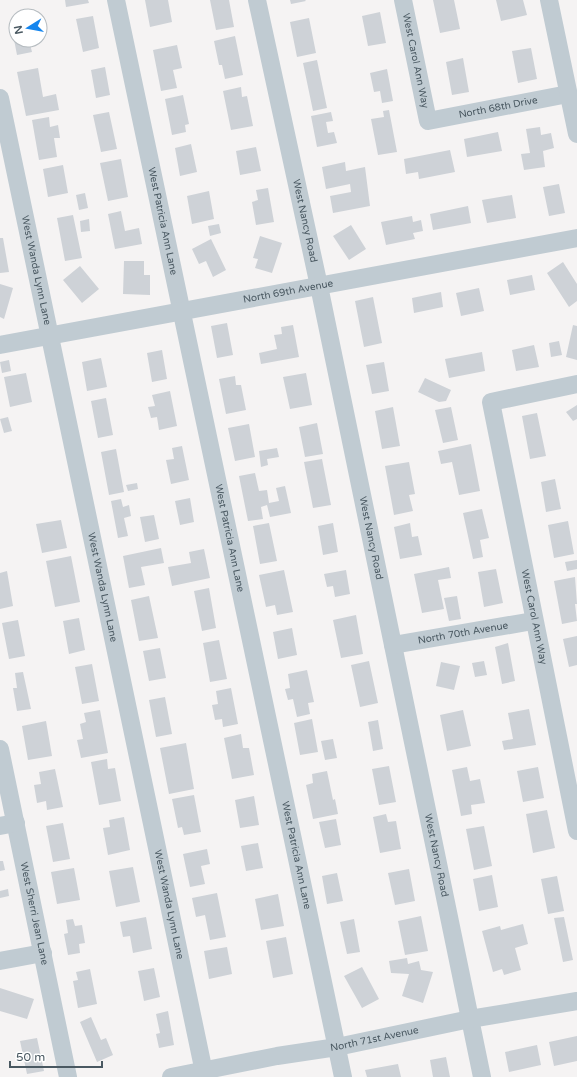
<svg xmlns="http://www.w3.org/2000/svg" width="577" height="1077" viewBox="0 0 577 1077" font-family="'Varela Round',sans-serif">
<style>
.building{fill:#ced2d7}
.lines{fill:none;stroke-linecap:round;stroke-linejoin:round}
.minor{stroke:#c0cbd2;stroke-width:18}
.labels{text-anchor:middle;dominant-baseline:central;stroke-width:3;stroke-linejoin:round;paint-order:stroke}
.street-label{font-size:10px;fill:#495861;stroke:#fff}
</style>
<rect width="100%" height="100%" fill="#f5f3f3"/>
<path class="building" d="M65,0H88L89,3L66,7Z
M145,0H168L172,22L150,27Z
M210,0H229L234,27L216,30Z
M290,0H305L306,1L291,4Z
M433,0H454L460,29L440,33Z
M496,0H523L527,15L501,21Z
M380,12L386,43L368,46L362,16Z
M93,16L99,48L83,52L76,19Z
M309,18L316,53L297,57L290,22Z
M16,23V40H29L32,52L17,55L11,24Z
M235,36L243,75L225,79L222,65H219L214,41Z
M177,45L182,68L173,70L177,88L161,91L153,50Z
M531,48L537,79L518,83L512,51Z
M463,58L469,92L452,95L446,62Z
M317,60L327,108L313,111L303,63Z
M105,67L110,95L96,98L91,70Z
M38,68L43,97L56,94L59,110L26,116L17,72Z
M387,69L393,101L382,103L380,91L374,92L370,73Z
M241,87L242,97L247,96L253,126L231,130L223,91Z
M183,95L189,124L185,125L186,132L172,135L165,99Z
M389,110L397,152L378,155L371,119L384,117L383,111Z
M109,112L117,149L101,152L93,115Z
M331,112L333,121L326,122L328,133L334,132L337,143L317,147L311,116Z
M49,117L50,127L58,125L60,138H54L57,157L39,160L32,120Z
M540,127L541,135L551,133L554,148L543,151L545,167L524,170L521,154L530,153L526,129Z
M498,132L502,151L467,157L464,139Z
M191,144L197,172L180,176L175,148Z
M256,147L261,171L240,175L236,151Z
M450,150L455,172L419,179L418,172L406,174L404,159Z
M121,159L128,197L108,201L100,163Z
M345,162L346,171L365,167L370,206L333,213L330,196L351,192L350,184L326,189L322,167Z
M63,165L68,193L48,197L43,169Z
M559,184L565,213L549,216L543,187Z
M268,188L274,222L256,225L252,202L258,200L256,190Z
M209,191L214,219L192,224L187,196Z
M85,193L88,208L79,210L76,195Z
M512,195L516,218L487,223L482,200Z
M468,206L471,223L433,230L430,214Z
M121,211L125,231L139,228L142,244L115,249L108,214Z
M73,215L82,258L65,261L57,218Z
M412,216L413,222L421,220L423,231L413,233L415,239L386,245L381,222Z
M89,219L90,231L81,232L80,221Z
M219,224L221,233L210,236L208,226Z
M351,225L366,249L349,260L333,236Z
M260,236L282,243L272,273L255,268L258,259L253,258Z
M0,238H3L9,272L0,273Z
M211,239L226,270L213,277L206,261L199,264L192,249Z
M124,261H144V275H150V295L123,294Z
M563,262L577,284V301L569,307L547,273Z
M80,266L99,289L82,303L63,280Z
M532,275L535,290L510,295L507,280Z
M0,284L13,288L4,319L0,317Z
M479,288L484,311L461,316L456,293Z
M441,292L443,307L414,313L412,298Z
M373,297L382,343L364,347L355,301Z
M227,323L233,355L217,358L211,326Z
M293,325L299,357L261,364L259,353L277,349L274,335L282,334L281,327Z
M573,325L577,326V360L566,357Z
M559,341L562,355L551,357L549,343Z
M534,345L539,367L516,371L512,350Z
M162,350L167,379L152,382L147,353Z
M482,352L485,371L449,378L445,359Z
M101,358L107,387L87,391L82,362Z
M9,360L11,371L2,373L0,362Z
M384,362L389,391L372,394L366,365Z
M26,373L32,402L10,407L4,377Z
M306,373L312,405L290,409L283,377Z
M235,376L236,385H241L246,410L226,414L219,379Z
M425,378L451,390L446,401L439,402L418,392Z
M170,391L177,426L159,430L157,417L151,418L148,407L155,406L152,395Z
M106,398L113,435L98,438L91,401Z
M577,405V419L573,421L566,412Z
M393,407L400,446L382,449L375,411Z
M451,407L458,440L443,443L435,410Z
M537,413L546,456L530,459L522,416Z
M8,417L12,431L4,433L0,419Z
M317,423L323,454L305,457L299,427Z
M249,424L255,457L235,461L228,428Z
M471,444L480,491L459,495L452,462L441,464L438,451Z
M182,446L189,480L171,484L166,460L174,459L172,448Z
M277,448L279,457L267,459L268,465L261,467L259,451Z
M116,449L124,492L109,495L101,452Z
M322,459L331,505L313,508L304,462Z
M409,462L415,494L409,495L413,511L394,515L385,466Z
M255,473L259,491L267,490L269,503L279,501L276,488L285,486L291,513L270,517L267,505L261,507L263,519L248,521L239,476Z
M555,479L561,509L546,512L541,482Z
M137,483L138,489L128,491L126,485Z
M190,498L194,522L180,525L175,501Z
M121,499L123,507L129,505L131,516L124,518L128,536L118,538L111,501Z
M482,509L489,538L480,540L483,557L473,559L463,513Z
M154,515L159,539L145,542L140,517Z
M61,520L67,548L42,553L36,524Z
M568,521L574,554L554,558L548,525Z
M269,523L277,561L260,564L253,526Z
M333,523L338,552L323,555L318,526Z
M410,523L412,537L418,536L422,555L400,559L394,527Z
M161,548L164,563L141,567L145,585L129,588L123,556Z
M204,549L210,578L172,586L168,567L191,563L189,552Z
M71,556L80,602L55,607L46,561Z
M577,560V569L567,571L565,562Z
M449,567L451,578L438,580L444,609L422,613L414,574Z
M496,569L503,603L484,607L478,572Z
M284,570L293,612L277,615L275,605L266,607L259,575Z
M346,570L350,594L335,597L333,586L327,587L324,574Z
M7,571L13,606L0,609V573Z
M575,577L577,604H575L577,621L562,624L554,581Z
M209,588L216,628L202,631L194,591Z
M149,596L158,638L139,641L131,600Z
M457,596L461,619L449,621L444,598Z
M356,615L363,654L341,658L333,620Z
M79,618L85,650L69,654L63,621Z
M18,620L25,656L9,659L2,623Z
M292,628L297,655L278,659L273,632Z
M577,636V665L569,667L563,639Z
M219,640L227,679L210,682L203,643Z
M508,643L515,681L502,684L495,647Z
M160,648L166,678L149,681L143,651Z
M369,661L378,703L360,707L351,665Z
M484,661L487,675L475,677L472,663Z
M441,662L460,666L454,690L436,686Z
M92,664L99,701L82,704L75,667Z
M307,670L314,702L308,703L310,714L297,717L293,699L288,700L285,689L290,688L288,674Z
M23,672L31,709L17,711L13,688H17L15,673Z
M231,688L238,724L223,727L222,719L215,720L212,705L218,704L216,691Z
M165,697L172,734L156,737L149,700Z
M529,709L536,745L504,750L502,741L513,739L508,713Z
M100,710L108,753L81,758L77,740L83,739L80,724L86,722L84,713Z
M463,710L471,746L447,751L440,715Z
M312,719L318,752L300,755L294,723Z
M378,720L383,749L373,751L368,722Z
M46,721L52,756L28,760L22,726Z
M241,734L243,748H249L254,775L232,779L224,738Z
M333,739L337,758L325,760L321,741Z
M186,743L194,789L169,794L160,748Z
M107,759L108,769L115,768L121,801L99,805L91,762Z
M389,766L396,802L379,805L372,769Z
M467,767L470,781L480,779L485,803L471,805L472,814L461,816L452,770Z
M538,767L544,798L523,802L517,771Z
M55,769L63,807L47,810L46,801L37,803L34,785L41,784L39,772Z
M327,771L333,800L335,799L338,814L313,819L306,785L313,783L312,774Z
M194,795L201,832L184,835L182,827L178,828L172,799Z
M254,796L259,825L240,828L235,800Z
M547,810L555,848L533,853L526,814Z
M386,814L388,822L396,821L401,849L380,853L373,817Z
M124,817L130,850L108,855L103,828L110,827L109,820Z
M336,819L341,845L325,848L319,822Z
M63,823L70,859L53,862L46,826Z
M484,826L492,866L474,870L466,829Z
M258,843L263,868L246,871L241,846Z
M207,849L210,864L201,866L205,884L190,887L183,854Z
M0,861H3L5,870L0,871Z
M133,867L140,902L116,907L109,871Z
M74,868L80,900L57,904L51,872Z
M409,869L415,901L395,905L388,873Z
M337,873L343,901L327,904L322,876Z
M492,875L498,907L479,911L473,879Z
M557,876L564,911L548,914L541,879Z
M8,889L9,896L0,898V891Z
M217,893L226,937L210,940L205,915L196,917L192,898Z
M278,894L284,926L261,930L255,899Z
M421,916L428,951L405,955L398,921Z
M146,917L152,949L133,953L130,936L123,937L120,922Z
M564,917L573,960L563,962L554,918Z
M73,919L75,926L82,925L85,943L79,944L80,953L68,955L64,934L68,933L66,920Z
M354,919L360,952L347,954L340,922Z
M523,924L528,944L515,948L521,970L504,975L502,969L493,972L482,931L500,926L501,930Z
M286,937L293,974L273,978L266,941Z
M227,947L232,974L209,979L204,951Z
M407,958L408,964L419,961L421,970L433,972L423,1003L402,996L409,974L391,973L389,961Z
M362,967L379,999L362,1008L344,976Z
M154,968L160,997L144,1001L138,971Z
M90,969L97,1004L78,1008L73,981L78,980L76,972Z
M0,988L34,999L27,1019L0,1011Z
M168,1011L174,1045L159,1048L156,1034L160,1033L156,1014Z
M91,1017L101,1040L106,1038L113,1055L97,1062L80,1022Z
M577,1036V1061L554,1066L549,1042Z
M37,1038L44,1071L27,1074L20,1041Z
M537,1045L541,1065L509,1072L505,1052Z
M446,1057L450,1077H433L430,1060Z
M398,1064L401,1077H367L365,1070Z"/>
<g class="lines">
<g class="minor">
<path id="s1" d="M116,0L343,1077"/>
<path id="s2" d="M257,0L319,286L482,1077"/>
<path id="s3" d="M403,0L428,121L568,94"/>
<path d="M549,0L577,134"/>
<path id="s4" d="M0,98L205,1077"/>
<path id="s5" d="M0,345L577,238"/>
<path id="s6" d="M577,384L491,402L577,831"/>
<path id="s7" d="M393,645L533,621"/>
<path id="s8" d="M0,749L68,1077"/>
<path d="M0,826L16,823"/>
<path d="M0,961L43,953"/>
<path id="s9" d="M171,1077L277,1056L337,1047L470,1019L577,1001"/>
</g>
</g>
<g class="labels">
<g class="street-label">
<text stroke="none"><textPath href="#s3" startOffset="62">West Carol Ann Way</textPath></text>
<text stroke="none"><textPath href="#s3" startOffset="195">North 68th Drive</textPath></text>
<text stroke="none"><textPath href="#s1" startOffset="226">West Patricia Ann Lane</textPath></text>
<text stroke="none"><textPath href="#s2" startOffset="226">West Nancy Road</textPath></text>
<text stroke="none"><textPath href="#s4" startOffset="176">West Wanda Lynn Lane</textPath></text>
<text stroke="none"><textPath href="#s5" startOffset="293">North 69th Avenue</textPath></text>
<text stroke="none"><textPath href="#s2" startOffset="550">West Nancy Road</textPath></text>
<text stroke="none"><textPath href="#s1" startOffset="550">West Patricia Ann Lane</textPath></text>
<text stroke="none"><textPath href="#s4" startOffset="500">West Wanda Lynn Lane</textPath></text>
<text stroke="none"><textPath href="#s6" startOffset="307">West Carol Ann Way</textPath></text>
<text stroke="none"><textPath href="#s7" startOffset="71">North 70th Avenue</textPath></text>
<text stroke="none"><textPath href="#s1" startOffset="874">West Patricia Ann Lane</textPath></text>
<text stroke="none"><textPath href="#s2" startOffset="874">West Nancy Road</textPath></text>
<text stroke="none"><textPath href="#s4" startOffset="824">West Wanda Lynn Lane</textPath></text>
<text stroke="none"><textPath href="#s8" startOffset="168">West Sherri Jean Lane</textPath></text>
<text stroke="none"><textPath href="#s9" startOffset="207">North 71st Avenue</textPath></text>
</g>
</g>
<g transform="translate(28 28) rotate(259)"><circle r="19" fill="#ffffff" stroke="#b6bcc0"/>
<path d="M0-3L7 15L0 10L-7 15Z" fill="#1485ee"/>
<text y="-6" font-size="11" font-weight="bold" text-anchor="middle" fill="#495861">N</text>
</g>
<path d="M10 1061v6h92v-6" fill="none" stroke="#495861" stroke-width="2"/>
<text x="16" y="1061" font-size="12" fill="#495861" stroke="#ffffff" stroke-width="3" paint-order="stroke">50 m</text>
</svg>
